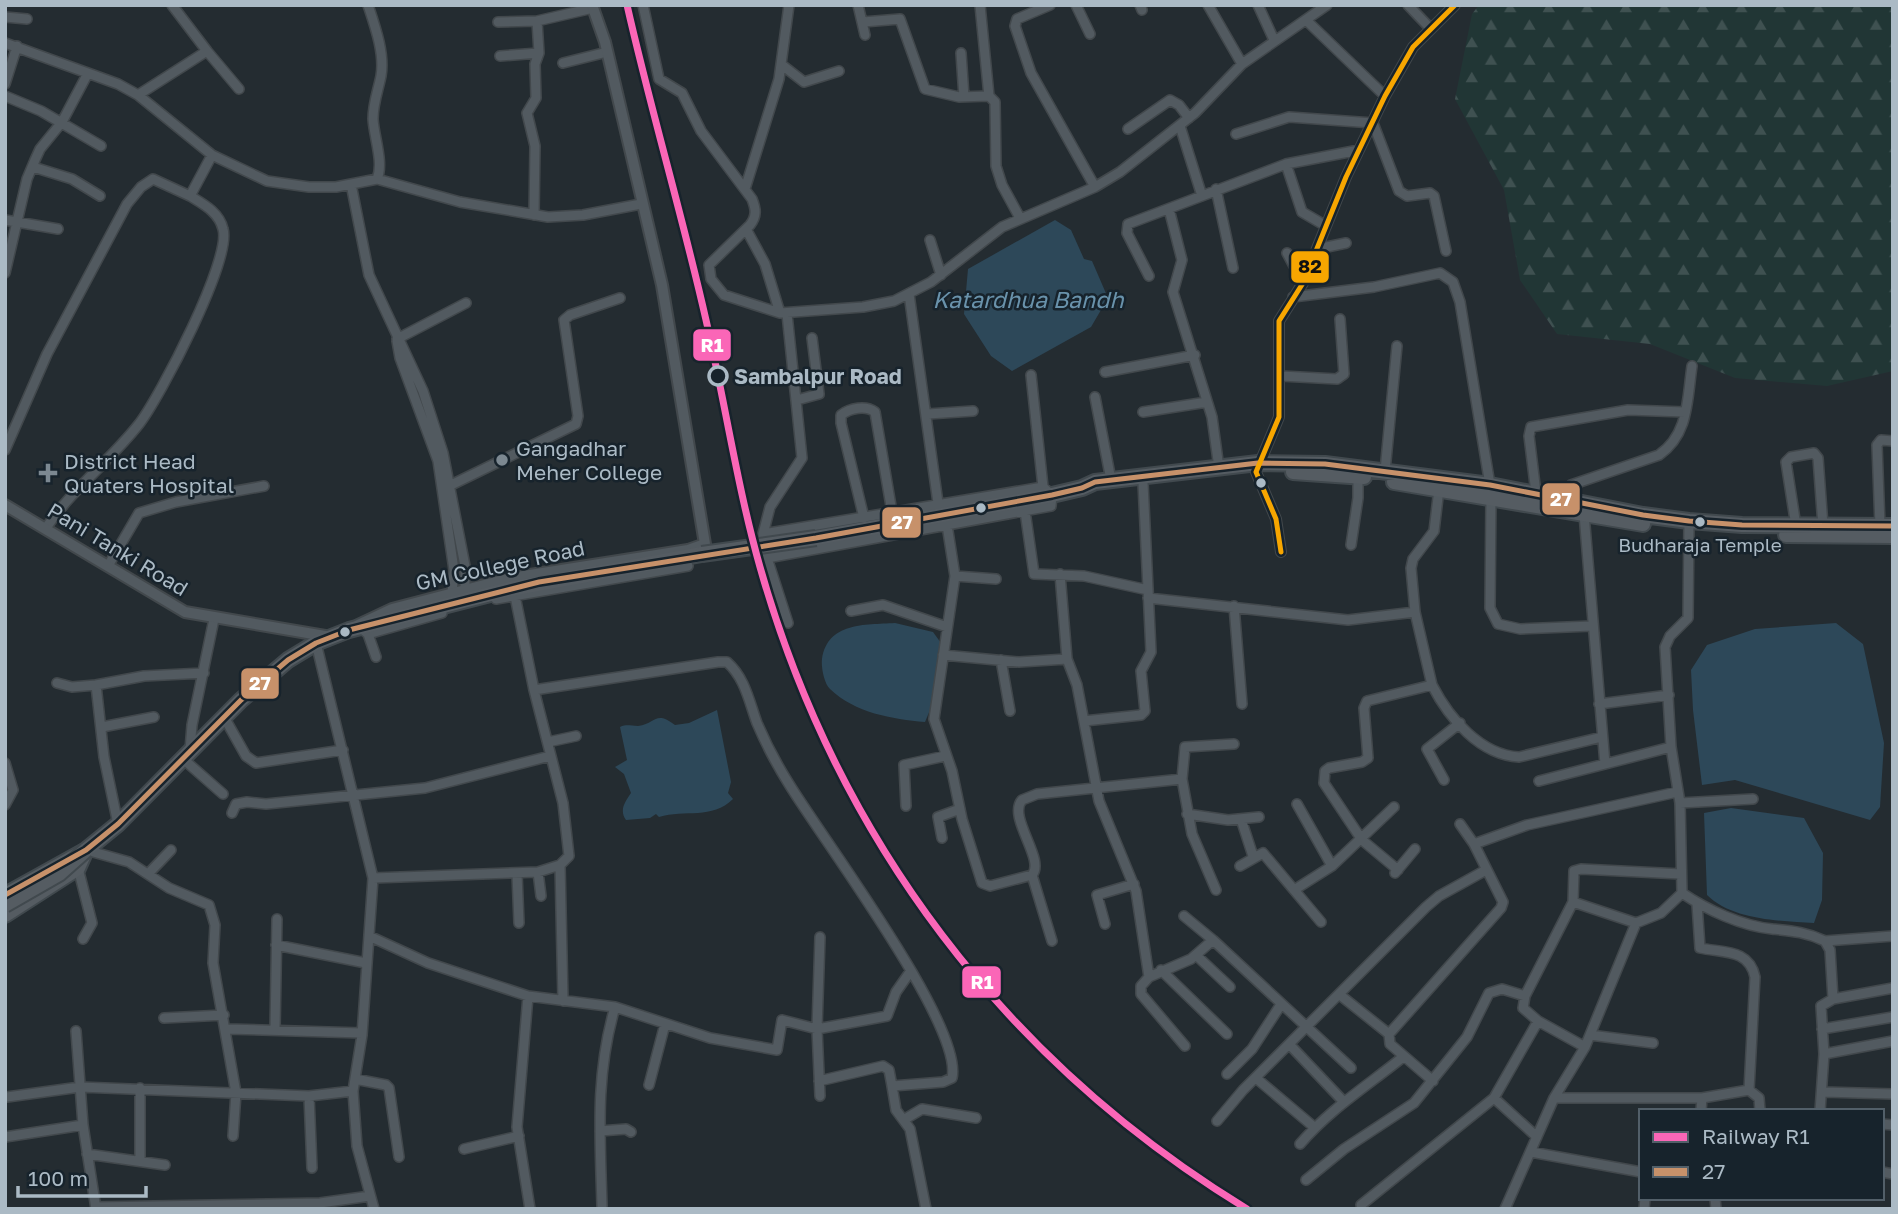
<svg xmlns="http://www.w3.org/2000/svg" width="1898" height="1214" viewBox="0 0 1898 1214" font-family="'Golos Text',sans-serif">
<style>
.forest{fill:url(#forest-firs)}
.water{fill:#2d4859}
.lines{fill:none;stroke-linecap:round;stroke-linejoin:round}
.minor-casing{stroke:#42484c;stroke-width:12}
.tertiary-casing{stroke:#42484c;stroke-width:14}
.primary-casing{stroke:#41494e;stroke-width:18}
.minor{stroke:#525a60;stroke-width:9}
.tertiary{stroke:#525a60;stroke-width:10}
.primary{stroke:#555c62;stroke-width:14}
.primary-bridge-casing{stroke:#41494e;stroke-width:18;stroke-linecap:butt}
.primary-bridge{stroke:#555c62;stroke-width:14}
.bus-1-casing{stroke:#17232c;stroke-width:10}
.bus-2-casing{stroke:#17232c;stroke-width:10}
.bus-1{stroke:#c7916a;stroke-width:5}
.bus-2{stroke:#f7a600;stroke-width:5}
.rail-1-casing{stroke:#17232c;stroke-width:12}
.rail-1{stroke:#fa66b7;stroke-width:7}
.stop-dot{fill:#17232c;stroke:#abbac5;stroke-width:3.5}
.poi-dot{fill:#7c8891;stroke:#17232c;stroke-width:2.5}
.bus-dot{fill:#abbac5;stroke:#17232c;stroke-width:2.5}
.labels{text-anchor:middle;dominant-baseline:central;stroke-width:5;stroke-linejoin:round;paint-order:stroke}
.bus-label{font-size:19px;fill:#abbac5;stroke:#17232c}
.stop-label{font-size:21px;font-weight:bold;fill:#abbac5;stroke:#17232c;text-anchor:start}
.poi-label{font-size:21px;fill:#abbac5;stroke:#17232c;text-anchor:start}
.street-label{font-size:21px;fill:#abbac5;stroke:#17232c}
.water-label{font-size:23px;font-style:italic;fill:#6992ab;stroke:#17232c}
.line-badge{stroke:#17232c;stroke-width:2.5}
.badge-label{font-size:19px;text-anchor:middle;font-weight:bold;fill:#fff}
.pale-badge-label{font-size:19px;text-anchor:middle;font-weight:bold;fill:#111}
</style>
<defs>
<pattern id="forest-firs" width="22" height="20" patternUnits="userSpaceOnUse" patternTransform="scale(1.75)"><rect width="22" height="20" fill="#213635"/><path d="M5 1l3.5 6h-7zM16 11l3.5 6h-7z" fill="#3f5151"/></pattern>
</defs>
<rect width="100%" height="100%" fill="#242c31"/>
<path class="forest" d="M1479,5H1893V371L1827,386L1735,378L1650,344L1557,334L1520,280L1504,190L1455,99L1472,14Z"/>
<path class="water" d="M1055,220L1071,230L1084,259L1092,261L1108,298L1091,327L1012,371L991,356L964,314L968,269Z
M895,623L933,632L941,643L930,710L925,722C892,719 855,713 830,689C824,683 821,667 822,659C828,622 864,625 895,623Z
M1836,623L1863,644L1884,743L1880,807L1870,820L1735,780L1702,785L1693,710L1691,670L1707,645L1755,629Z
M717,710L731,782L728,793L733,799C712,820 685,809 659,817L656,814L650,818L626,820C619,810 625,802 631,793L624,774L615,767L627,760L620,727C627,724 630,726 638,726C657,723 655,710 675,725L689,723Z
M1731,808L1804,818L1823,853L1822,900L1814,923C1780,921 1732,920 1707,895L1704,813Z"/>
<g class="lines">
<defs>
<path id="minor" d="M368,5C375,26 385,54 381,76C378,91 373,103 373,119C374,137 384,163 377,179
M643,5L659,79L682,93L701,131L752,199C756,209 757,216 750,225L709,265L711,279L724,295L780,313L863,307L894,301L931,282L1002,227L1095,187L1120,172L1195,113L1242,64L1327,5
M858,5L865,35
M980,5L989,96L995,102L996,166L1002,185L1020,218
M1050,5L1017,19L1015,26L1031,73L1095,187
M1076,5L1090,34
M1140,5L1142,10
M1208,5L1242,64
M1258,5L1274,40
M1408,5L1430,28
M5,17L27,19
M1306,20L1385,96
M498,22L537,21
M863,22L900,19L925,89L959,97L989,96
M5,43L118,84L138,95L212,155L267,181L309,187H336L377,179L460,202L548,217L583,215L641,204
M207,51L239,89
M961,53L964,97
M500,56L539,53
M563,63L607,52
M782,65L804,82L839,71
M5,84L17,46
M138,95L207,51L172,5
M5,96L41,111L101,146
M1180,126L1202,196
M1128,129L1170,100L1179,105L1189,118
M1236,134L1289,117L1373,123L1399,191L1407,196L1430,193L1434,196L1446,251
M1286,164L1302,212L1326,226
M33,167L72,179L100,196
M351,184L369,275L423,391L443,453L465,566V590
M745,189L779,79L789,5
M1216,189L1233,268
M1169,209L1182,260L1173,292L1212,417L1219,468
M534,215L535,146L527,113L536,98L535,64L539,53L537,21L593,8
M5,220L58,229
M746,229L765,264L780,313
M930,240L941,275
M1317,249L1346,243
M1287,253L1303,283
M5,273L27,179L35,160L40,149L62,122L88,73
M1149,276L1127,233L1128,224L1286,164L1359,150
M909,294L938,503
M1293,297L1374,287L1440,273L1453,282L1460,302L1490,485
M397,339L466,303
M397,341L400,358L438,461L454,570L452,593
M1105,372L1195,355
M1031,375L1043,487
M1281,376L1337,379L1344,374L1340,319
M1095,397L1111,480
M797,400L819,394L812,338
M1143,412L1207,402
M928,414L973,411
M5,450L47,354L127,204L141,187L153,179L190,196
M1385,471L1397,346
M449,486L576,424L578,416L564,320L570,315L620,298
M1043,487L1052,495L1051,506L767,558L763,534Z
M1536,493L1529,436L1531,427L1628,410L1685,412
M1491,496L1490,608L1498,624L1520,629L1592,626
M1562,497L1571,485L1659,455C1689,434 1687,400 1692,366
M1025,511L1034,574L1084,576L1148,590
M1584,514L1605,764
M864,518L841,423V415C850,408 866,405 875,412L892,512
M947,525L955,576L934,719L952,771L962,819L982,883L990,886L1032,875
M1796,526L1786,462L1791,457L1814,453L1818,458L1823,526
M1880,526L1877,445L1881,440L1893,441
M46,528C72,489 110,461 139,424C160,397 232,259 223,229C219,212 203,204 190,196L212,155
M763,534L770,507L802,458L787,314
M1351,545L1358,498V476
M1281,552L1276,519L1256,472L1279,417V321L1303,283L1346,177L1385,96L1413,47L1455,5
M767,558L788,623
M108,566L139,513L176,502L264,486
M955,576L996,579
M1148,598L1348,620L1415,612
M496,599L688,566
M1234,606L1242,704
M851,611L883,605L947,627
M361,628L368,634L442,613
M368,634L376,657
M316,643L373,878L362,1035L353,1091L357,1146L374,1209
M943,655L1019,662L1067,659L1060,574
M1067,659L1077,685L1099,801L1136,891L1149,977L1141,986V994L1185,1046
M1001,660L1010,711
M57,683L72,687L96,685
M1432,685L1415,612L1411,568L1413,559L1434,531L1439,489
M534,690L718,662H727C745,678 749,701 757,723C766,744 777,765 789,784C821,837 964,1026 952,1078L943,1082L892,1086L896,1110L910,1129L926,1209
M1599,704L1669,695
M224,717L246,756L256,763L343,750
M1084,721L1141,715L1145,711L1141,671L1151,652L1143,483
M102,727L154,717
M548,742L576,736
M190,750L192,725L214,619
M182,758L223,794
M5,763L13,790L5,805
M1182,779L1185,747L1234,744
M1444,780L1427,749L1460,723
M1539,781L1671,747
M1680,803L1753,799
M1297,804L1332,866
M906,806L904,765L945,756
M232,813L236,804L247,802L266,804L425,788L550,756
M1187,814L1228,820L1259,817
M1241,819L1253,856
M118,824L104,757L96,685L144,676L204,673
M942,838L938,817L960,809
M1474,844L1527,825L1677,792
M86,850L129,862L169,888L209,905L215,925L213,963L236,1093L233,1136
M560,865L563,1001
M1240,866L1263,853L1321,922
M78,868L92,923L83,939
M1398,870L1362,840L1324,783L1325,771L1329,768L1362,762L1368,758L1364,708L1367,701L1432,685C1449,718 1480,755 1519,757L1602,737
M538,872L541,896
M1395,873L1415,849
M148,874L171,850
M517,874L519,923
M373,878L538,872L560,865L569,856L563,803L534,690L515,596
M1294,890L1332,866L1394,807
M1682,893C1707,910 1742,926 1772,929C1792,931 1806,932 1825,941L1830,950L1833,999L1821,1006L1824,1054L1820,1111
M1573,902L1636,923L1661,913L1682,893L1680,803L1671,747L1665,647L1670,636L1688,618L1689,521
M1697,904L1700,948C1724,953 1749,949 1755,977L1749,1090L1759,1098L1760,1111
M1184,916L1213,940
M1105,924L1097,895L1134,884
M369,936L428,963L528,996L615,1007L710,1038L777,1050L782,1020L817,1029L887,1016L896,992L910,972
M1052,941L1032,875C1046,860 1007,817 1022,800L1037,794L1182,779L1192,834L1216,890
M1825,941L1893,936
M276,945L366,963
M1197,956L1230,987
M1161,970L1227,1034
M1149,977L1191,959L1213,940L1351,1068
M1340,995L1389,1034
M528,996L517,1127L530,1209
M1833,999L1893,988
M164,1018L224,1015
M227,1029L362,1033
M275,1029L277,919
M1822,1029L1893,1017
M76,1031L83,1125L96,1209
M1590,1035L1653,1043
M1289,1044L1343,1101
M1585,1047L1538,1021L1523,1008L1525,996L1573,902L1574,871L1581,869L1681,874
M1824,1054L1893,1041
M1227,1074L1252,1049L1280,1006
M1256,1078L1314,1127
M355,1079L386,1085L389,1088L399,1157
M819,1081L883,1066L889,1070L892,1086
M1433,1081L1390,1044L1389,1034L1501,908L1503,902L1474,844L1460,824
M649,1085L665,1024
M140,1088V1159
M1824,1092L1893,1094
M309,1096L312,1168
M820,1096L817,1029L820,937
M7,1097L80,1087L309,1096L353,1091
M1494,1098L1537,1137
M1554,1098H1702L1749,1090
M1701,1111L1702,1098
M905,1119L922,1109L976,1118
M1217,1121L1243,1090L1426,907L1439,896L1486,870
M1882,1124L1893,1125
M600,1131L626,1129L631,1132
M5,1137L83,1125
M1300,1144C1330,1109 1367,1086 1403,1057
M464,1149L519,1136
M1531,1152L1641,1172
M87,1154L165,1165
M1882,1172L1893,1174
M1306,1180L1344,1149L1414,1103L1467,1037L1489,993L1502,989L1525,996
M1715,1198L1716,1209
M1361,1205L1494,1098L1538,1021
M602,1206C600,1135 595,1076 615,1007
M96,1207L320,1203L370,1196
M1505,1209L1554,1098L1585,1047L1636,923
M1644,1209L1645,1198"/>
<path id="tertiary" d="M5,505L185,612L331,637
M358,625L392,609L511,578L688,550L705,544L662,285L605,42L592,5"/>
<path id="primary" d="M1293,472L1364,477
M1394,482L1643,524
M1786,535L1893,536
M816,538L1052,495L1082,488L1095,482L1258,463L1325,464L1490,485L1643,515L1689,521L1742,525L1893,526
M5,895L86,850L118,824L241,700L288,660L316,643L349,630L510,589L702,554
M5,915L78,868L86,850"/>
</defs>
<use href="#minor" class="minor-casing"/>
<use href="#tertiary" class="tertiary-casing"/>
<use href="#primary" class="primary-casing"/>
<use href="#minor" class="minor"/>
<use href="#tertiary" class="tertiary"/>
<use href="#primary" class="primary"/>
<defs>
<path id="primary-bridge" d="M702,554L816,538
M5,905L59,874L86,850"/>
</defs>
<use href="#primary-bridge" class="primary-bridge-casing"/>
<use href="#primary-bridge" class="primary-bridge"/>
<defs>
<path id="bus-1" d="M5,895L86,850L118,824L241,700L288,660L316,643L349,630L539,582L816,538L1052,495L1082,488L1095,482L1258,463L1325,464L1490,485L1643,515L1689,521L1742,525L1893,526"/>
<path id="bus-2" d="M1281,552L1276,519L1256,472L1279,417V321L1303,283L1346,177L1385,96L1413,47L1455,5"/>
</defs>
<use href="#bus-1" class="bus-1-casing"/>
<use href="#bus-2" class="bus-2-casing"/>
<use href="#bus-1" class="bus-1"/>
<use href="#bus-2" class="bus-2"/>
<defs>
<path id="rail-1" d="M627,5C651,111 682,214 706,320C725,402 737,486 760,567C837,839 1006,1062 1247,1209"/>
</defs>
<use href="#rail-1" class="rail-1-casing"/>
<use href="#rail-1" class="rail-1"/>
</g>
<circle class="stop-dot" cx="718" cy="376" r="9"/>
<g class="poi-dot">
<circle cx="502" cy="460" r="7"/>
<path d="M44.5 462.5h7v7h7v7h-7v7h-7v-7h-7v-7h7z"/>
</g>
<g class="bus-dot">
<circle cx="1261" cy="483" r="6"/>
<circle cx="981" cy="508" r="6"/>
<circle cx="1700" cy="522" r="6"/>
<circle cx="345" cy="632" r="6"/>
</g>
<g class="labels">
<g class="bus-label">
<text x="1700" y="544">Budharaja Temple</text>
</g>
<g class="stop-label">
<text x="734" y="376">Sambalpur Road</text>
</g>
<g class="poi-label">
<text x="516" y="448">Gangadhar<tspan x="516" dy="24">Meher College</tspan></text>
<text x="64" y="461">District Head<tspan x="64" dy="24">Quaters Hospital</tspan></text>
</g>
<g class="street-label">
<text transform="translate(118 549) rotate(31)">Pani Tanki Road</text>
<text transform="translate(500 565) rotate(-12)">GM College Road</text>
</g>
<g class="water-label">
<text x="1028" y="299">Katardhua Bandh</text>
</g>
</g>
<g class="line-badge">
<rect x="1290" y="250" width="40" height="34" rx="7" fill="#f7a600"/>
<rect x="692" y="328" width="40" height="34" rx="7" fill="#fa66b7"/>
<rect x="1541" y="482" width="40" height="34" rx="7" fill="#c7916a"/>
<rect x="881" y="506" width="41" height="33" rx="7" fill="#c7916a"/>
<rect x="240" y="667" width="40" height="33" rx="7" fill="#c7916a"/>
<rect x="961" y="965" width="41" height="34" rx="7" fill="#fa66b7"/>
</g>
<g class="badge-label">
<text x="712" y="352">R1</text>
<text x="1561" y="506">27</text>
<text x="902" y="529">27</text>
<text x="260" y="690">27</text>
<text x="982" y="989">R1</text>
</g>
<g class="pale-badge-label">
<text x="1310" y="273">82</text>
</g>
<rect width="1898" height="1214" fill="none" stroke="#abbac5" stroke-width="14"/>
<rect x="1639" y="1109" width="245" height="91" fill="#17232c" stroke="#525f69" stroke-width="2"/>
<rect x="1653" y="1132" width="35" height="10" fill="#fa66b7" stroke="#525f69" stroke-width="2"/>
<text x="1702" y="1144" font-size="21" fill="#abbac5">Railway R1</text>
<rect x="1653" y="1167" width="35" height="10" fill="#c7916a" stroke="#525f69" stroke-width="2"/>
<text x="1702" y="1179" font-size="21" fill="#abbac5">27</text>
<path d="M18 1186v10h128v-10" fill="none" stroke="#abbac5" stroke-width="3.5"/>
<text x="28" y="1186" font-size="21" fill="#abbac5" stroke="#17232c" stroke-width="5" paint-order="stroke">100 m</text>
</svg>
